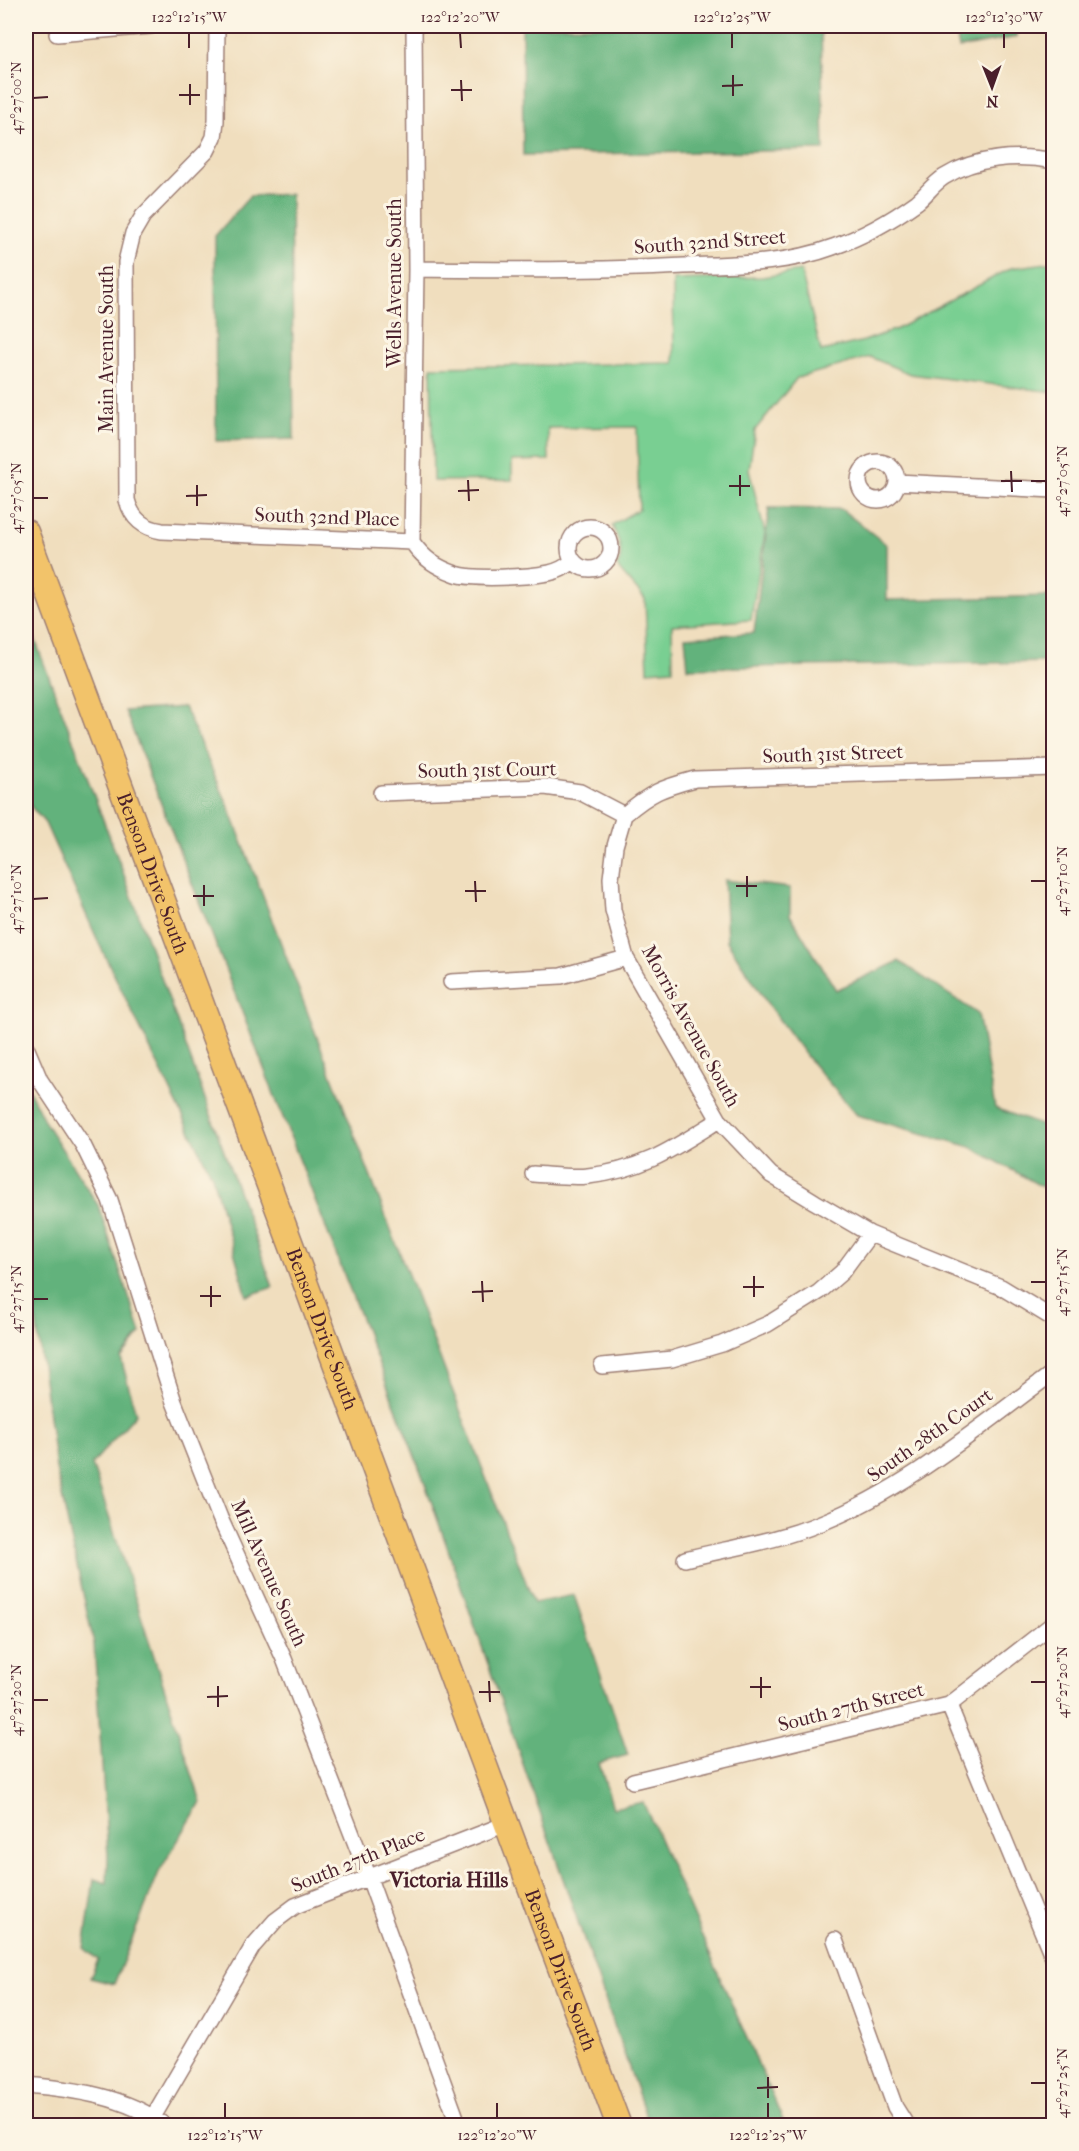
<svg xmlns="http://www.w3.org/2000/svg" width="1079" height="2151" viewBox="0 0 1079 2151" font-family="'IM FELL French Canon',serif">
<style>
.green{fill:#79cf92;stroke:#62775e;stroke-width:1.5}
.forest{fill:#62b27c;stroke:#566854;stroke-width:1.5}
.lines{fill:none;stroke-linecap:round;stroke-linejoin:round}
.street-casing{stroke:#9d7e74;stroke-width:18}
.primary-casing{stroke:#9d7e74;stroke-width:27}
.street{stroke:#fff;stroke-width:15}
.primary{stroke:#f2c36a;stroke-width:24}
.ticks{fill:none;stroke:#4a1f2b;stroke-width:2}
.labels{text-anchor:middle;dominant-baseline:central;stroke-width:6;stroke-linejoin:round;paint-order:stroke}
.street-label{font-size:20px;fill:#4a1f2b;stroke:#fcf5e5}
.neighbourhood-label{font-size:21px;font-weight:bold;fill:#4a1f2b;stroke:#fcf5e5}
.neatline{fill:none;stroke:#4a1f2b;stroke-width:2}
.ticks-label{font-size:15px;text-anchor:middle;fill:#4a1f2b}
</style>
<rect width="100%" height="100%" fill="#fcf5e5"/>
<filter id="ink" filterUnits="userSpaceOnUse"><feTurbulence type="fractalNoise" baseFrequency=".0167" numOctaves="2"/><feDisplacementMap in="SourceGraphic" scale="12" xChannelSelector="R" yChannelSelector="G"/><feConvolveMatrix kernelMatrix="1 2 1 2 8 2 1 2 1" color-interpolation-filters="sRGB"/></filter>
<filter id="wash" filterUnits="userSpaceOnUse"><feTurbulence type="fractalNoise" baseFrequency=".008" numOctaves="4" result="noise"/><feDisplacementMap in="SourceGraphic" scale="24" xChannelSelector="R" yChannelSelector="G"/><feGaussianBlur stdDeviation="1.35" result="paint"/><feColorMatrix in="noise" values="0 0 0 0 0 0 0 0 0 0 0 0 0 0 0 0 0 1.4 0 .05"/><feComposite in="paint" operator="in"/></filter>
<g filter="url(#wash)">
<rect width="100%" height="100%" fill="#f0debe"/>
<path class="green" d="M1053,262V392L910,374L870,357L797,378L755,430L749,470L765,533L751,620L672,625L673,669L648,671L645,599L617,567C625,553 618,538 612,525L639,509L637,427L548,428L549,460L512,461V480L433,481L431,367L674,363L673,280L762,277L801,271L821,351L864,341L897,329L1011,268Z"/>
<path class="forest" d="M522,26H821L824,150L523,155Z
M955,26H1014L1017,37L959,48Z
M291,194L294,439L216,441L215,236L250,196Z
M769,508L841,509L887,545V600L1053,596V662L688,668L685,637L754,633Z
M26,616L123,872L273,1287L247,1296L212,1176L102,950L45,823L26,801Z
M184,707L228,805L534,1603L574,1595L628,1755L599,1763L613,1808L643,1802L785,2125H649L422,1475L125,711Z
M724,880L790,888V915L836,990L899,961L978,1014L995,1108L1053,1130V1193L971,1147L857,1115L810,1061L769,1006L727,941Z
M26,1084L46,1124L98,1205L141,1333L121,1358L136,1414L92,1464L201,1802L159,1872L114,1984L90,1978L98,1960L84,1948L94,1879L107,1883L108,1856L94,1644L56,1469L26,1246Z"/>
</g>
<g filter="url(#ink)">
<g class="lines">
<defs>
<path id="street" d="M217,26L216,121L214,137L207,151L143,216L133,233L126,262L127,500C132,519 143,528 162,531L412,542C424,559 436,567 456,574C474,580 529,577 549,573C559,571 566,567 573,561
M57,34L151,26
M416,269C505,270 595,271 684,266C734,264 785,265 833,247C862,237 892,220 917,202C926,195 933,184 944,177C976,157 1017,154 1054,161
M859 481a19 19 0 1 1 38 0a19 19 0 1 1-38 0Z
M897,482L1054,490
M569 548a21 21 0 1 1 42 0a21 21 0 1 1-42 0Z
M412,542L416,269L414,26
M381,793L545,787L580,792L624,815
M624,815L615,846L611,878L613,910L626,958L719,1120L771,1175L815,1202L870,1234L1001,1287L1054,1319
M624,815C651,792 662,788 695,779L1054,768
M451,982L561,976L626,958
M26,1047L40,1080L83,1145L110,1200L174,1402L220,1518L284,1659L369,1878L459,2126
M533,1174C551,1175 571,1178 588,1176C643,1170 674,1148 719,1120
M602,1366L672,1359L722,1344L768,1324L819,1292L842,1272L870,1234
M685,1559C730,1548 778,1541 821,1523C908,1488 979,1427 1054,1372
M949,1705L1054,1960
M633,1781L949,1705L1054,1623
M835,1940L895,2107L905,2123L909,2126
M26,2085C72,2089 127,2096 165,2126
M153,2117L253,1946L275,1921L295,1906L506,1824"/>
<g id="primary">
<path id="s1" d="M26,532L619,2126"/>
</g>
</defs>
<use href="#street" class="street-casing"/>
<use href="#primary" class="primary-casing"/>
<use href="#street" class="street"/>
<use href="#primary" class="primary"/>
</g>
</g>
<path class="ticks" d="M189,33V48M460,33L461,48M732,33V48M1004,33V48M733,75V96M461,80L462,101M190,84V105M722,86L743,85M451,90H472M179,95H200M33,98L48,97M1011,471L1012,492M740,475V496M468,480L469,501M1001,481H1022M1031,481H1046M197,485V506M729,486H750M458,491L479,490M186,496L207,495M33,498H48M747,876V897M475,881L476,902M1031,881H1046M204,885V906M736,886H757M465,891H486M193,896H214M33,899L48,898M754,1276V1297M482,1281L483,1302M1031,1282H1046M211,1286V1307M743,1287H764M472,1292L493,1291M200,1296H221M33,1299H48M761,1677V1698M489,1681L490,1702M1031,1682H1046M218,1686V1707M750,1687H771M479,1692H500M207,1697L228,1696M33,1700H48M768,2077V2098M1031,2083H1046M757,2088L778,2087M225,2103V2118M497,2103V2118M768,2103V2118"/>
<g class="labels">
<g class="street-label">
<text transform="translate(710 242) rotate(-4)">South 32nd Street</text>
<text transform="translate(394 283) rotate(-90)">Wells Avenue South</text>
<text transform="translate(106 349) rotate(-90)">Main Avenue South</text>
<text transform="translate(327 517) rotate(2)">South 32nd Place</text>
<text transform="translate(833 754) rotate(-2)">South 31st Street</text>
<text transform="translate(487 770) rotate(-1)">South 31st Court</text>
<text stroke="none"><textPath href="#s1" startOffset="364">Benson Drive South</textPath></text>
<text transform="translate(691 1026) rotate(61)">Morris Avenue South</text>
<text stroke="none"><textPath href="#s1" startOffset="850">Benson Drive South</textPath></text>
<text transform="translate(930 1435) rotate(-35)">South 28th Court</text>
<text transform="translate(269 1573) rotate(66)">Mill Avenue South</text>
<text transform="translate(851 1707) rotate(-14)">South 27th Street</text>
<text transform="translate(358 1860) rotate(-22)">South 27th Place</text>
<text stroke="none"><textPath href="#s1" startOffset="1534">Benson Drive South</textPath></text>
</g>
<g class="neighbourhood-label">
<text x="449" y="1880">Victoria Hills</text>
</g>
</g>
<rect width="1079" height="2151" fill="none" stroke="#fcf5e5" stroke-width="66"/>
<g transform="translate(992 87) rotate(179)" stroke="#fcf5e5" stroke-width="4.5" paint-order="stroke">
<path d="M0-4.5L10 22L0 15L-10 22Z" fill="#4a1f2b"/>
<text y="-9" font-size="16" font-weight="bold" text-anchor="middle" fill="#4a1f2b">N</text>
</g>
<rect x="33" y="33" width="1013" height="2085" class="neatline"/>
<g class="ticks-label">
<text x="189" y="22">122°12'15"W</text>
<text x="460" y="22">122°12'20"W</text>
<text x="732" y="22">122°12'25"W</text>
<text x="1004" y="22">122°12'30"W</text>
<text transform="translate(16 98) rotate(-90)" y="5">47°27'00"N</text>
<text transform="translate(1062 481) rotate(-90)" y="5">47°27'05"N</text>
<text transform="translate(16 498) rotate(-90)" y="5">47°27'05"N</text>
<text transform="translate(1062 881) rotate(-90)" y="5">47°27'10"N</text>
<text transform="translate(16 899) rotate(-90)" y="5">47°27'10"N</text>
<text transform="translate(1062 1282) rotate(-90)" y="5">47°27'15"N</text>
<text transform="translate(16 1299) rotate(-90)" y="5">47°27'15"N</text>
<text transform="translate(1062 1682) rotate(-90)" y="5">47°27'20"N</text>
<text transform="translate(16 1700) rotate(-90)" y="5">47°27'20"N</text>
<text transform="translate(1062 2083) rotate(-90)" y="5">47°27'25"N</text>
<text x="225" y="2140">122°12'15"W</text>
<text x="497" y="2140">122°12'20"W</text>
<text x="768" y="2140">122°12'25"W</text>
</g>
</svg>
